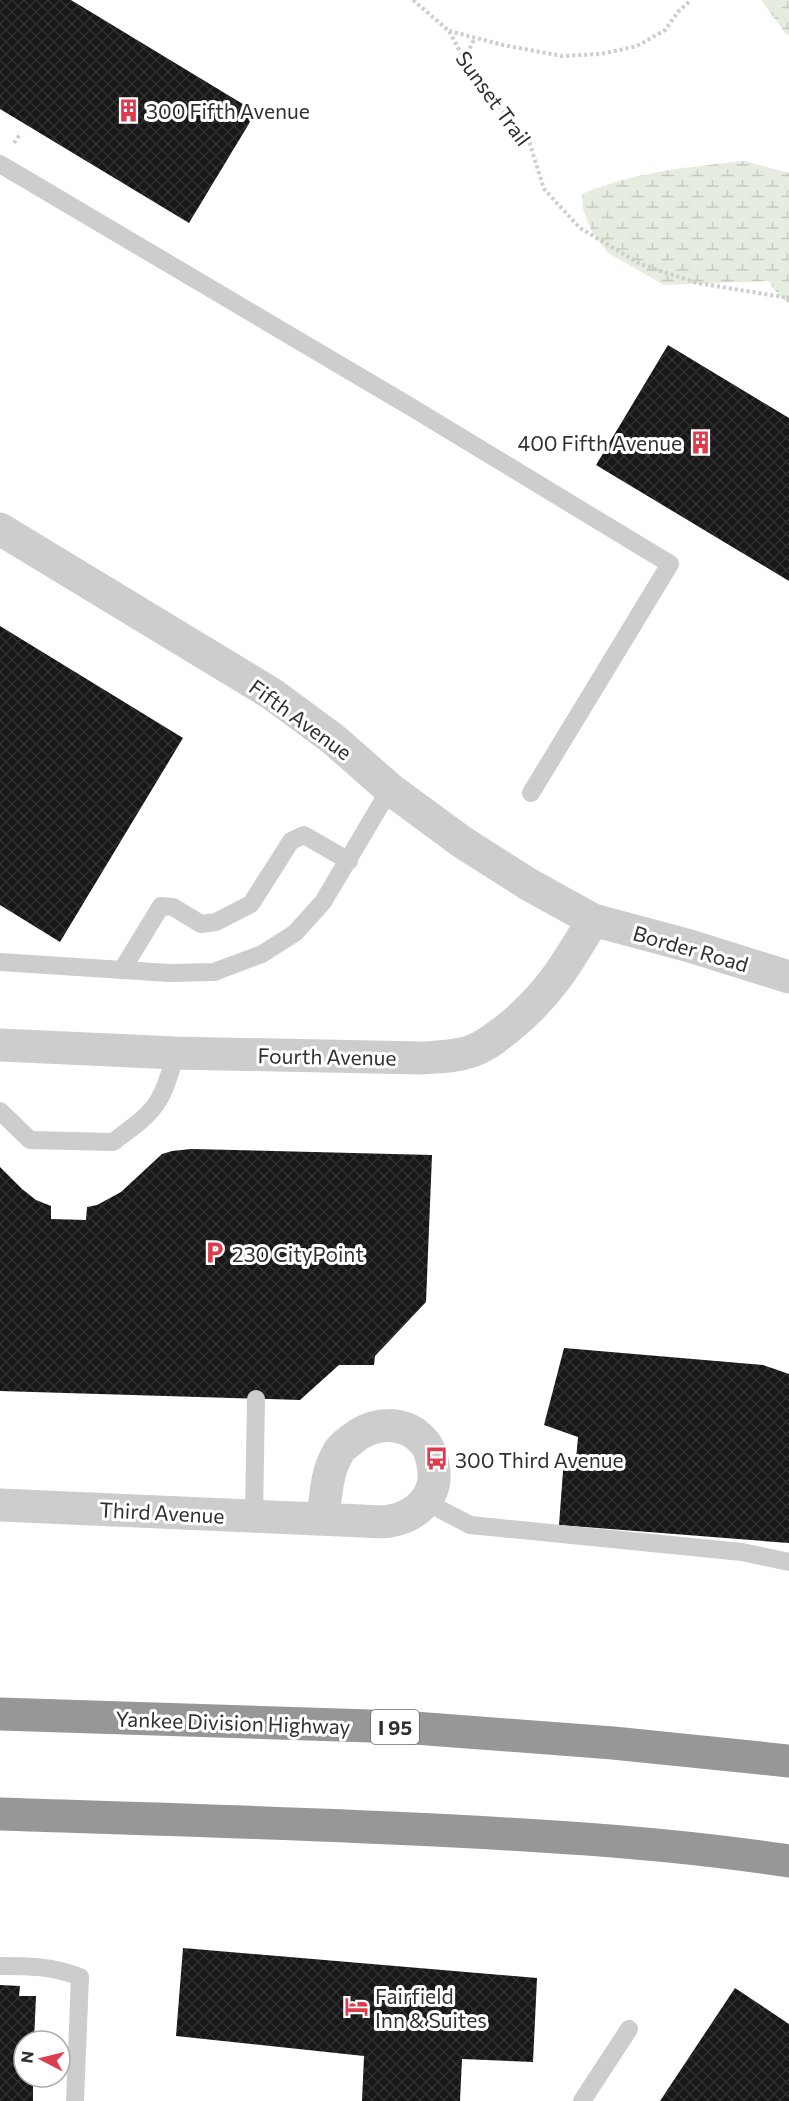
<svg xmlns="http://www.w3.org/2000/svg" width="789" height="2101" viewBox="0 0 789 2101" font-family="Commissioner,sans-serif">
<style>
.wetland{fill:url(#wetland-marsh)}
.building{fill:url(#building-cross-hatch)}
.lines{fill:none;stroke-linecap:round;stroke-linejoin:round}
.path{stroke:#cdcdcd;stroke-width:4;stroke-dasharray:3 3;stroke-linecap:butt}
.service{stroke:#cdcdcd;stroke-width:18}
.minor{stroke:#cdcdcd;stroke-width:33}
.motorway{stroke:#979797;stroke-width:33}
.labels{text-anchor:middle;dominant-baseline:central;stroke-width:6;stroke-linejoin:round;paint-order:stroke}
.shield{fill:#fff;stroke:#6e6e6e;stroke-width:1.5}
.shield-label{font-size:20px;font-weight:bold;fill:#303030}
.street-label{font-size:21px;fill:#303030;stroke:#fff}
.poi-label{font-size:21px;fill:#303030;stroke:#fff;text-anchor:start}
</style>
<defs>
<pattern id="wetland-marsh" width="20" height="14" patternUnits="userSpaceOnUse" patternTransform="scale(1.5)"><rect width="20" height="14" fill="#e6ecdf"/><path d="M1 5h8M5 5V1M11 12h8M15 12V8" fill="none" stroke="#c6cbc0"/></pattern>
<pattern id="building-cross-hatch" width="8" height="8" patternUnits="userSpaceOnUse" patternTransform="scale(1.5)"><rect width="8" height="8" fill="#171717"/><path d="M0 0l8 8M0 8l8-8" fill="none" stroke="#303030"/></pattern>
</defs>
<rect width="100%" height="100%" fill="#fff"/>
<path class="wetland" d="M761,0H789V35L786,34Z
M744,161L789,173V303L780,297L768,281L664,285L608,253L592,232L583,209L582,194C633,172 689,167 744,161Z"/>
<path class="building" d="M0,0H71L256,112L189,223L0,109Z
M668,345L789,418V581L596,465Z
M0,626L183,738L60,942L0,905Z
M191,1149L432,1155L426,1302L375,1356L374,1365H339L300,1400L0,1391V1167L22,1189L36,1200L51,1206V1219L86,1220L87,1207L97,1205L121,1192L162,1154L172,1151Z
M564,1348L763,1365L789,1374V1543L559,1525L564,1458L576,1459L578,1437L544,1425Z
M183,1948L537,1978L533,2062L462,2059L460,2101H362L364,2056L176,2036Z
M0,1985L20,1986L19,1996H36L34,2041H24V2077H33V2101H0Z
M735,1988L789,2024V2101H660Z"/>
<g class="lines">
<path class="path" d="M413,0L449,31L464,59L492,99L528,138L544,189L580,228L640,264L697,283L789,298
M449,31L503,45L562,56L601,54L637,46L665,30L678,12L691,0
M464,59L475,38
M14,143L20,134"/>
<path class="service" d="M0,164L411,407L670,564L531,793
M0,962L169,973L214,972L262,954L295,933L323,902L390,789
M122,970L161,906L173,907L201,924L216,922L251,904L291,841L304,835L349,861
M0,1111L30,1140L113,1142C128,1130 148,1118 158,1101C167,1087 171,1069 176,1053
M426,1502L470,1525L742,1552L789,1562
M254,1516L256,1399
M0,1966C28,1966 53,1966 80,1977L75,2101
M582,2101L629,2029"/>
<path class="minor" d="M0,529L272,694L333,739L390,789L462,842L528,884L593,920L690,946L789,977
M0,1045L176,1053L421,1058C438,1057 455,1057 472,1051C485,1047 496,1037 507,1029C548,996 567,964 593,920
M0,1505L363,1521C371,1521 382,1523 390,1521C415,1517 436,1498 434,1472C433,1462 431,1450 424,1442C404,1419 372,1422 351,1440C346,1444 340,1448 338,1453C326,1473 326,1496 323,1519"/>
<path class="motorway" d="M0,1714L401,1727L613,1743L789,1761
M0,1814C151,1819 303,1823 454,1831C566,1837 678,1844 789,1861"/>
</g>
<defs>
<symbol id="building-bare" viewBox="-9 -9 18 18"><path d="M-4-6H4V6H1V3H-1V6H-4ZM-2.5-4.3h1.7v1.8h-1.7ZM.8-4.3h1.7v1.8H.8ZM-2.5-1h1.7V.8h-1.7ZM.8-1h1.7V.8H.8Z" fill="#dc3c4d" stroke="#fff" stroke-width="2.5" paint-order="stroke"/></symbol>
<symbol id="parking-bare" viewBox="-9 -9 18 18"><path d="M-3.5-5.5H1a3.5 3.5 0 0 1 0 7H-1V5.5H-3.5ZM-1-3.4V-.6H.8a1.4 1.4 0 0 0 0-2.8Z" fill="#dc3c4d" stroke="#fff" stroke-width="2.5" paint-order="stroke"/></symbol>
<symbol id="bus-bare" viewBox="-9 -9 18 18"><path d="M-5-6H5V4H4V6H2V4H-2V6H-4V4H-5ZM-3.5-4V0h7V-4ZM-3.5 1.2v1.5H-2V1.2ZM2 1.2v1.5H3.5V1.2Z" fill="#dc3c4d" stroke="#fff" stroke-width="2.5" paint-order="stroke"/></symbol>
<symbol id="hotel-bare" viewBox="-9 -9 18 18"><path d="M-6-4.5h1.5V1H6V5H4.5V3h-9V5H-6ZM-4 0a1.8 1.8 0 1 1 3.6 0ZM.5 0V-2.5h3Q6-2.5 6 0Z" fill="#dc3c4d" stroke="#fff" stroke-width="2.5" paint-order="stroke"/></symbol>
</defs>
<g fill-rule="evenodd">
<use href="#building-bare" x="112" y="94" width="33" height="33"/>
<use href="#building-bare" x="684" y="426" width="33" height="33"/>
<use href="#parking-bare" x="198" y="1236" width="33" height="33"/>
<use href="#bus-bare" x="420" y="1442" width="33" height="33"/>
<use href="#hotel-bare" x="340" y="1990" width="33" height="33"/>
</g>
<g class="labels">
<rect class="shield" x="371" y="1710" width="48" height="34" rx="4.5"/>
<g class="shield-label">
<text x="395" y="1727">I 95</text>
</g>
<g class="street-label">
<text transform="translate(494 98) rotate(54)">Sunset Trail</text>
<text transform="translate(301 719) rotate(36)">Fifth Avenue</text>
<text transform="translate(691 948) rotate(16)">Border Road</text>
<text transform="translate(327 1056) rotate(1)">Fourth Avenue</text>
<text transform="translate(162 1512) rotate(3)">Third Avenue</text>
<text transform="translate(233 1722) rotate(2)">Yankee Division Highway</text>
</g>
<g class="poi-label">
<text x="146" y="110">300 Fifth Avenue</text>
<text x="682" y="442" text-anchor="end">400 Fifth Avenue</text>
<text x="232" y="1253">230 CityPoint</text>
<text x="455" y="1459">300 Third Avenue</text>
<text x="375" y="1995">Fairfield<tspan x="375" dy="24">Inn &amp; Suites</tspan></text>
</g>
</g>
<g transform="translate(42 2059) rotate(277)"><circle r="28" fill="#ffffff" stroke="#acacac" stroke-width="1.5"/>
<path d="M0-4.5L10 22L0 15L-10 22Z" fill="#dc3c4d"/>
<text y="-9" font-size="16" font-weight="bold" text-anchor="middle" fill="#303030">N</text>
</g>
</svg>
